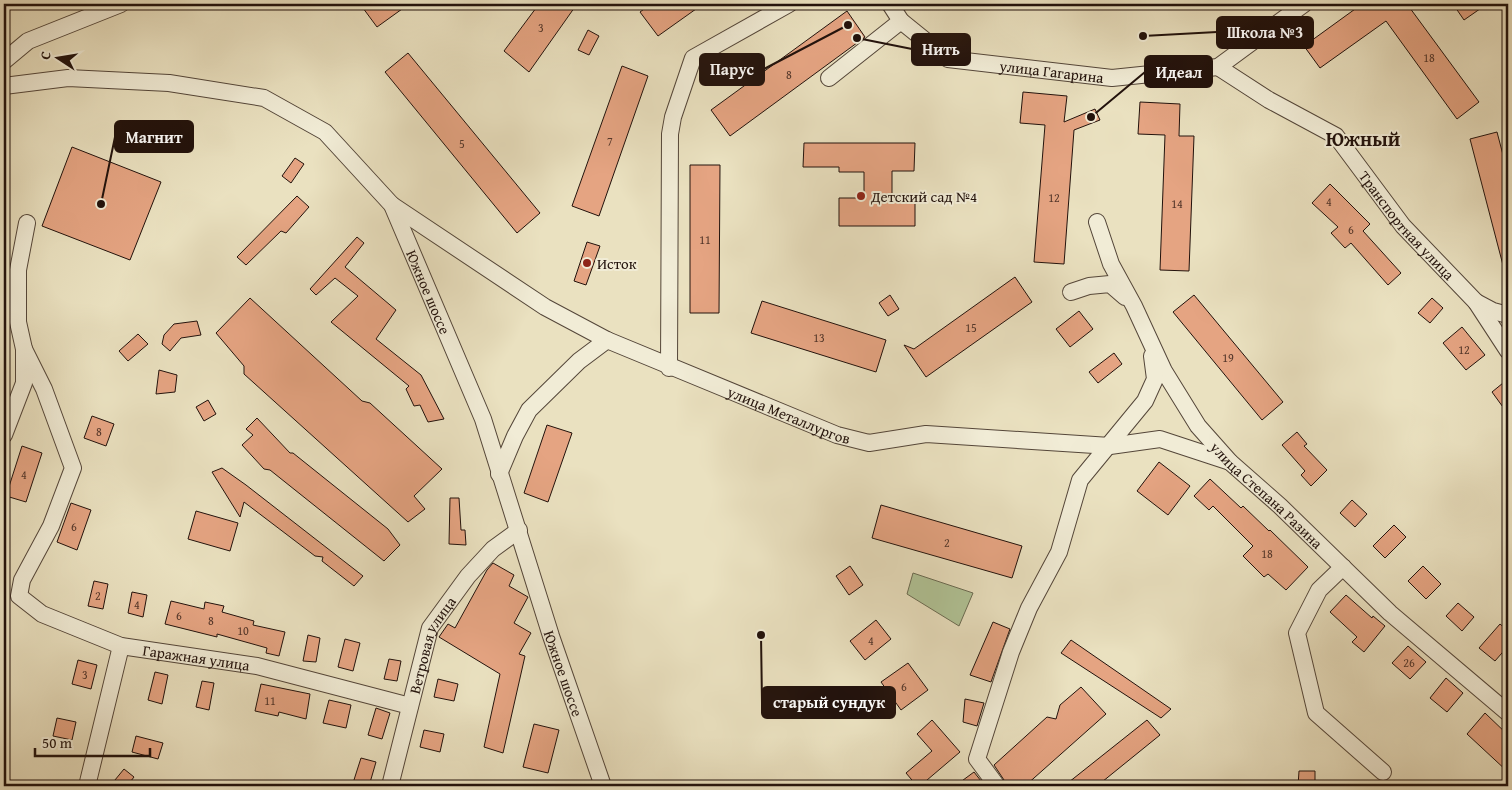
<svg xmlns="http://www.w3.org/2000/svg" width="1512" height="790" viewBox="0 0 1512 790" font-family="'Gentium Book Plus',serif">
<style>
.green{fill:#b1c497;stroke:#6a6b52}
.building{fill:#e5a482;stroke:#22120c}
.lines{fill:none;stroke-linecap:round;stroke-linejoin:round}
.minor-casing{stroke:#544639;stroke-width:18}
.minor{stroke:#f1ecd6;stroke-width:16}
.poi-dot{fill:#8f2418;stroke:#f1ecd6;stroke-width:2}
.labels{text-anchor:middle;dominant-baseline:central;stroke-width:4;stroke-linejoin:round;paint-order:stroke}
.number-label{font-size:12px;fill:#53362a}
.street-label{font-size:15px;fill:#22120c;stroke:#f1ecd6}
.poi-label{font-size:15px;fill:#22120c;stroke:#f1ecd6;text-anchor:start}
.district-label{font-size:20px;font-weight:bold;fill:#22120c;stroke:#f1ecd6}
.leader{fill:none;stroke:#22120c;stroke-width:2}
.callout-dot{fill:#22120c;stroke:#f1ecd6;stroke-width:2}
.callout{fill:#22120c;stroke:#22120c;stroke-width:2}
.callout-label{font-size:16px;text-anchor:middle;font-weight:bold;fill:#fff}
</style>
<rect width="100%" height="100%" fill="#eae1c0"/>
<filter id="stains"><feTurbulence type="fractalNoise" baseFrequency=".004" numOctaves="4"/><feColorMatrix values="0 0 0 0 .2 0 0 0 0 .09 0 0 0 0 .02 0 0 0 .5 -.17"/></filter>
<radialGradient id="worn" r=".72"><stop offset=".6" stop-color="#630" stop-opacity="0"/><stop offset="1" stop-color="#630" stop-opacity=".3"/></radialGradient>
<path class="green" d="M913,573L973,593L959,626L907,594Z"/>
<path class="building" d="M360,4H409L377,27Z
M539,4H577L529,72L504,51Z
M651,4H703L658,36L640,12Z
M1362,4H1407L1479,102L1457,119L1386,21L1320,68L1304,46Z
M1453,4H1487L1464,20Z
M847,11L865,37L730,136L711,110Z
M588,30L599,36L589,55L578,50Z
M408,53L540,213L517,233L385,72Z
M622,66L648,76L599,216L572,206Z
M1023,92L1067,96L1064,122L1095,109L1100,120L1074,130L1064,264L1034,262L1045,125L1020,123Z
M1140,102L1180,104L1179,136H1194L1189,271L1160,270L1165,135L1138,134Z
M1497,132L1508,174V269H1504L1470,139Z
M804,143H915L914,171H892V199H915V226H839V198H864V172H839V167H803Z
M72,147L161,182L130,260L42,226Z
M295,158L304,164L291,183L282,176Z
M690,165H720L719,313H690Z
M1330,184L1370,224L1363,231L1401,273L1388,285L1351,243L1345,248L1331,233L1338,227L1312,203Z
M297,196L309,207L286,233L281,231L246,265L237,257Z
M357,237L364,243L345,267L396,310L376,339L421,375L444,419L428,422L420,405L414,406L406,389L409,386L331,322L358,296L335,278L316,295L310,289Z
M587,242L600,246L586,285L574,281Z
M1015,277L1032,302L926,377L904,345L914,349Z
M890,295L899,309L888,316L879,303Z
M1194,295L1283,402L1262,420L1173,312Z
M250,298L362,401L370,403L442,469L414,496L425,509L408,522L244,374V366L216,333Z
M1432,298L1443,308L1430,323L1418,313Z
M762,301L886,340L876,372L751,333Z
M1079,311L1093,329L1070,347L1056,329Z
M197,321L201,335L181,338L170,351L162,344L164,335L174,324Z
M1462,327L1485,355L1466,370L1443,343Z
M138,334L148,344L128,361L119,351Z
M1114,353L1122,364L1098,383L1089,372Z
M159,370L177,375L175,392L156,394Z
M1503,383L1508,389V414L1492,392Z
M208,400L216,414L204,421L196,407Z
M92,416L114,424L106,446L84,438Z
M257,418L290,453H293L388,529L400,545L384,561L270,470L264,469L242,445L253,435L246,429Z
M547,425L572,433L548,502L524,493Z
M1297,432L1307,444L1304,446L1327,470L1311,486L1301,475L1305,471L1282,445Z
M22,446L42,453L26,502L6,496Z
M1159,462L1190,486L1168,515L1137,491Z
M222,468L246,485L363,576L354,586L322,561L323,557L315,556L244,502L240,517L212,472Z
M1210,479L1241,508L1243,506L1269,531L1270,530L1308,567L1286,590L1268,574L1264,577L1243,556L1253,546L1213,506L1209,510L1194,496Z
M450,498H459L461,530H465L466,545L449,544Z
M1352,500L1367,514L1355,527L1340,513Z
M71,503L91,510L77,550L57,542Z
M881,505L1022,546L1012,578L872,538Z
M196,511L238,523L230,551L188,539Z
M1394,525L1406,537L1385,558L1373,546Z
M493,563L514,575L509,586L528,597L514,623L531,633L519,654L525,656L503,753L484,747L500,674L439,637L448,624L455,628L487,570Z
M850,566L863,585L849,595L836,576Z
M1423,566L1441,584L1426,599L1408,581Z
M94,581L108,584L103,609L88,606Z
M132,592L147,595L143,617L128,613Z
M1346,595L1372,618L1373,616L1385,626L1364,652L1352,642L1357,637L1330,612Z
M171,601L204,609L205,602L224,606L222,612L254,621L253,625L285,632L279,656L266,653L267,648L217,634V637L165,624Z
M1458,603L1474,617L1462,631L1446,616Z
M876,620L891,639L865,660L850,641Z
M993,622L1010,629L991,682L970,675Z
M1500,624L1508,631V646L1495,661L1479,648Z
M308,635L320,638L316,662L303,661Z
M345,639L360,643L353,671L338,667Z
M1071,640L1171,709L1161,718L1061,653Z
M1408,646L1426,662L1410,679L1392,663Z
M389,659L401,661L397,681L384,679Z
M78,660L97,665L91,689L72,684Z
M908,663L928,690L901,710L881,682Z
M155,672L168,675L162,704L148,700Z
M1446,678L1463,693L1447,712L1430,698Z
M438,679L458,684L454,701L434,697Z
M202,681L214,683L209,710L196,707Z
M261,684L310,694L306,719L279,712L278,716L255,711Z
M1081,687L1106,714L1025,786H1008L994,765L1047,717L1056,719L1060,705Z
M965,699L984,703L977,726L963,722Z
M329,700L351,705L346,728L323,723Z
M376,708L390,713L382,739L368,735Z
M1485,713L1508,735V772L1467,734Z
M57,718L76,722L72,740L53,736Z
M932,720L960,752L920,786H917L906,773L932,751L917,734Z
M1147,720L1160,735L1097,786H1064Z
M534,724L559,730L548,773L523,767Z
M424,730L444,734L440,752L420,747Z
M136,736L163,743L158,759L132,752Z
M361,758L376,762L369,786L353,783Z
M124,769L134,777L127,786H110Z
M1299,771H1315V786H1298Z
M974,772L985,786H955Z"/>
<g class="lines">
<defs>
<g id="minor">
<path id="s1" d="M890,4L901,21L948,59L1112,78L1218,67L1304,4"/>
<path d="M4,61L28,41L121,4"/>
<path id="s2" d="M1218,67L1269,100L1336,136L1403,226L1476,302L1508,351"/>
<path d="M829,78L901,21"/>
<path id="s3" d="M4,86L68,78L169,83L264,98L325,132L392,205L483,419L551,636L603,786"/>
<path id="s4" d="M392,205L545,307L607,340L837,435L869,443L926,434L1110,446L1160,439L1230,462"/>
<path id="s5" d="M1097,222L1111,264L1134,306L1164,371L1198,426L1230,462L1280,506L1390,613L1508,713"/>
<path d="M1071,292L1089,286L1110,284L1125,297"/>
<path d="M1476,302L1493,311L1508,315"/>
<path id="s6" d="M24,349L44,389L73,468L51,526L22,580L19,596L42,614L121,646L257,666L410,706"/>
<path d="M669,368L670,134L673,117L693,58L789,4"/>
<path d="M4,435L24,383V349L18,322V270L27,223"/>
<path d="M499,474L515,436L529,410L579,361L607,340"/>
<path d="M1343,567L1319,590L1297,633L1316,713L1383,772"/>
<path d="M87,786L121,646"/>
<path id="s7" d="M390,786L430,628L468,576L493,549L519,530"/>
<path d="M997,786L977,759L1011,652L1029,608L1059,552L1080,480L1145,401L1155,379L1152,356"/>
</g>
</defs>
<use href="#minor" class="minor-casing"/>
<use href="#minor" class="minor"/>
</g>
<g class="poi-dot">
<circle cx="861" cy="196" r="5"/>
<circle cx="587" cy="263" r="5"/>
</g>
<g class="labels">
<g class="number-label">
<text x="541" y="27">3</text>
<text x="1429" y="57">18</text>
<text x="789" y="74">8</text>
<text x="610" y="141">7</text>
<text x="462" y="143">5</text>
<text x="1054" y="197">12</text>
<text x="1329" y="201">4</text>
<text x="1177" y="203">14</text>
<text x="1351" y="229">6</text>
<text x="705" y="239">11</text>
<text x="971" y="327">15</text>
<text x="819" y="337">13</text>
<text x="1464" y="349">12</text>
<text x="1228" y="357">19</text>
<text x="99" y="431">8</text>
<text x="24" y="474">4</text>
<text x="74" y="526">6</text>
<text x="947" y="542">2</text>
<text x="1267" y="553">18</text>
<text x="98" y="595">2</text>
<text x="137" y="604">4</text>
<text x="179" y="615">6</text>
<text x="211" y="620">8</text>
<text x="243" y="630">10</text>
<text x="871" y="640">4</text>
<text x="1409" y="662">26</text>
<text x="85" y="674">3</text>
<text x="904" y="686">6</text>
<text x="270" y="700">11</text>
</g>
<g class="street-label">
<text stroke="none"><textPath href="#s1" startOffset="185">улица Гагарина</textPath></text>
<text stroke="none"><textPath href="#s2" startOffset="251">Транспортная улица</textPath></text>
<text stroke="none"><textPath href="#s3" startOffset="525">Южное шоссе</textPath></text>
<text stroke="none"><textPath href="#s4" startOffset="451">улица Металлургов</textPath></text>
<text stroke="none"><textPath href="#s5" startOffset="326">улица Степана Разина</textPath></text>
<text stroke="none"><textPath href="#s7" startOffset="148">Ветровая улица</textPath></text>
<text stroke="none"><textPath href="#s6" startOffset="459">Гаражная улица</textPath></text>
<text stroke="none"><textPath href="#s3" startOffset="930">Южное шоссе</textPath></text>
</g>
<g class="poi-label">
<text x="871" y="196">Детский сад №4</text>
<text x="597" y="263">Исток</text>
</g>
<g class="district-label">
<text x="1363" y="138">Южный</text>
</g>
</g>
<path class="leader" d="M1143 36L1217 32M857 38L912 49M848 25L764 69M1091 117L1145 72M101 204L115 137M761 635L762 703"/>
<g class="callout-dot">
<circle cx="1143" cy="36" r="5"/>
<circle cx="857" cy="38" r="5"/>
<circle cx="848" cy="25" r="5"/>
<circle cx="1091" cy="117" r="5"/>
<circle cx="101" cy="204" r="5"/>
<circle cx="761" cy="635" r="5"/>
</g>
<g class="callout">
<rect x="1217" y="17" width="96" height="31" rx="5"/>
<rect x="912" y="34" width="58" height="31" rx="5"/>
<rect x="700" y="54" width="64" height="31" rx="5"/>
<rect x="1145" y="56" width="67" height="31" rx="5"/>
<rect x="115" y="121" width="78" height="31" rx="5"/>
<rect x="762" y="687" width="133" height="31" rx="5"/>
</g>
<g class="callout-label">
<text x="1265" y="38">Школа №3</text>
<text x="941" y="55">Нить</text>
<text x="732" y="75">Парус</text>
<text x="1179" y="78">Идеал</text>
<text x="154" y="143">Магнит</text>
<text x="829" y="708">старый сундук</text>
</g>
<rect width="1512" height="790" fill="none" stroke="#eae1c0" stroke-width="20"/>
<rect x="5" y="5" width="1502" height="780" fill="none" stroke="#22120c" stroke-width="2.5"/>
<rect x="10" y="10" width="1492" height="770" fill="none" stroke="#22120c"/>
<g transform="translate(58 58) rotate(282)" stroke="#f1ecd6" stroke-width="4" paint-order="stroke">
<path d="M0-4L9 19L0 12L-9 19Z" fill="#22120c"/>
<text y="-8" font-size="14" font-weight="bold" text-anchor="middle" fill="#22120c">С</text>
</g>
<path d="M35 748v8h115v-8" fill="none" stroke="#22120c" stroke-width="2.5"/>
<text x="42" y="748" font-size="15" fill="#22120c" stroke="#f1ecd6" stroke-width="4" paint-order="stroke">50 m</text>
<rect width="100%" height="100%" filter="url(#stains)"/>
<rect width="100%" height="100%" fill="url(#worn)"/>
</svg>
